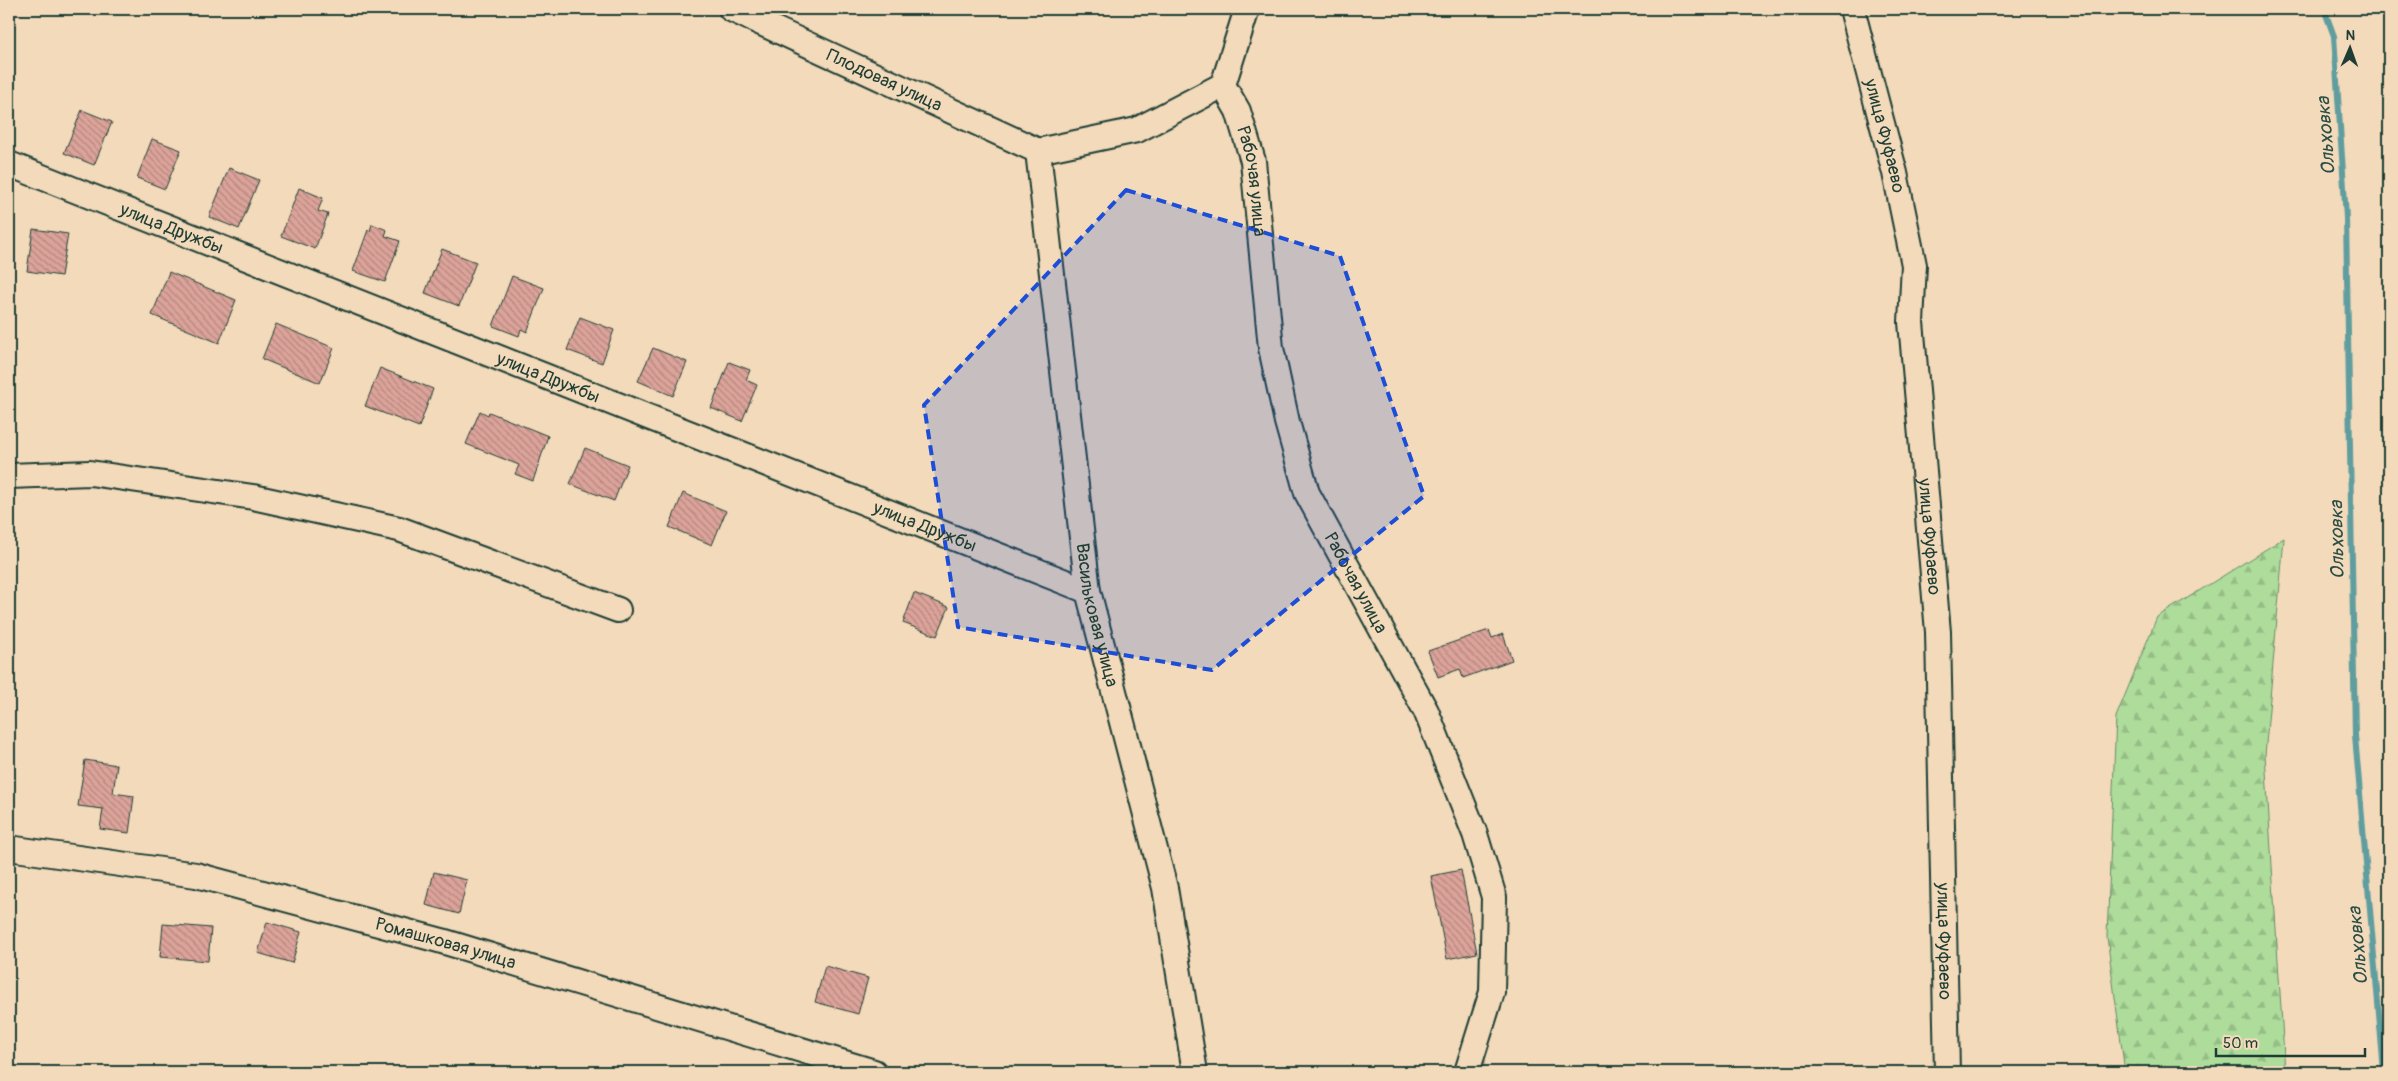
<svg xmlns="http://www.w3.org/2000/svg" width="2398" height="1081" viewBox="0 0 2398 1081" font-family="Pangolin,sans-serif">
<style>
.forest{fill:url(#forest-firs);stroke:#668c68}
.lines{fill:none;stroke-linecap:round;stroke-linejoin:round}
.stream{stroke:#609d9f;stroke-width:6}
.building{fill:url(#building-back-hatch);stroke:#1f3d34}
.minor-casing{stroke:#1f3d34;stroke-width:28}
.minor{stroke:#f2daba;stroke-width:24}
.marked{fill:#1d4ed8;fill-opacity:0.2;stroke:#1d4ed8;stroke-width:4;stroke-dasharray:10 6;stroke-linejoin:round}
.labels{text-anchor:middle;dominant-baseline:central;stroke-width:4;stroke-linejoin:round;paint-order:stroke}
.street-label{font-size:18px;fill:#1f3d34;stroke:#f2daba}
.water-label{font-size:19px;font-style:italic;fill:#2a4d46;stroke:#f2daba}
</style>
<defs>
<pattern id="forest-firs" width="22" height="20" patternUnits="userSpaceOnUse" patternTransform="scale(1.25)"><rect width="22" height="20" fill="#aedc9b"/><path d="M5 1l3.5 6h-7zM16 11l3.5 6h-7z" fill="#95be86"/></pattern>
<pattern id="building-back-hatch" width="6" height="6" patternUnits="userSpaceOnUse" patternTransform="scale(1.25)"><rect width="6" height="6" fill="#dca39a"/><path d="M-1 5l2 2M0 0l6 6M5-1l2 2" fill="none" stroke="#b2867e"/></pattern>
</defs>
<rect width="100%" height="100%" fill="#f2daba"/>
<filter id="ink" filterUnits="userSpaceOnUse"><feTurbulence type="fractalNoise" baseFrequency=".02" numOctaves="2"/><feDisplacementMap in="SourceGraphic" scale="10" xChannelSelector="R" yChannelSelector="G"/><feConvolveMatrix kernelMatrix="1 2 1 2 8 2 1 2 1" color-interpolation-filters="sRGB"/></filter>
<g filter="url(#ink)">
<path class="forest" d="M2284,538L2265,755L2285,1072H2125L2107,937L2116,717L2157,617Z"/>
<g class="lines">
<path class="stream" d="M2324,9L2334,36L2346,218L2355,736L2384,1072"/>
</g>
<path class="building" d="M82,110L112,122L94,165L64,153Z
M152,139L181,150L165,189L137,178Z
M229,168L259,180L239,229L209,217Z
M299,188L323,198L318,211L328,214L315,249L281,236Z
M372,224L387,230L385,236L400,241L385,282L353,271L368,230L370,231Z
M33,229L68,234L61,276L27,271Z
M442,249L476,262L459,306L425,293Z
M169,272L236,300L219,343L152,315Z
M512,276L544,288L527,332L521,329L519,336L493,326Z
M580,317L614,330L602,363L567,350Z
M276,324L334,348L320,383L262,359Z
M653,348L687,362L673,396L638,381Z
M729,362L750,370L746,380L757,385L742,421L711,408Z
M380,368L433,389L419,427L365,406Z
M480,411L488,415L489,412L548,436L533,481L515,474L519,465L466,444Z
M585,448L628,465L614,501L570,484Z
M683,493L726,511L712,545L669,527Z
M914,593L949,607L937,636L903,623Z
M1489,630L1492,638L1503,634L1512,660L1463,678L1460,669L1438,677L1428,651Z
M85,760L117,765L113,793L134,796L129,833L100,829L103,809L78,806Z
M1461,870L1477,953L1447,959L1431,876Z
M434,872L467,880L459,914L426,905Z
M267,922L301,932L292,963L258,953Z
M163,924L211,928L208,961L160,957Z
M825,966L868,978L858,1014L815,1002Z"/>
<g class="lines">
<defs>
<g id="minor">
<path id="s1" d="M731,9L1038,151"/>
<path id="s2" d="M1852,9L1895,173L1914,265L1911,322L1938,632L1947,1072"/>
<path id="s3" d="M1223,85L1238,111L1253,161L1271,348L1287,422L1307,493L1426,711L1475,834L1494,897L1492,992L1467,1072"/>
<path id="s4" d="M1038,151L1088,591L1165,888L1195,1072"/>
<path d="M1038,151L1137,130L1223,85L1247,9"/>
<path id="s5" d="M9,164L1088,591"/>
<path d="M9,476L90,473L253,497L399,529L618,610"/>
<path id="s6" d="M9,848L196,875L442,941L874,1072"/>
</g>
</defs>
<use href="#minor" class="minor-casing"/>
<use href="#minor" class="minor"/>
</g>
</g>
<path class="marked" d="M1126,190L1340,256L1424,496L1212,670L958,627L924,405Z"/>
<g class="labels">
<g class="street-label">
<text stroke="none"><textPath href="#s1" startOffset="169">Плодовая улица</textPath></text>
<text stroke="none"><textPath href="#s2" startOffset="131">улица Фуфаево</textPath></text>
<text stroke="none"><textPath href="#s3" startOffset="102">Рабочая улица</textPath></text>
<text stroke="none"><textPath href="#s5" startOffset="175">улица Дружбы</textPath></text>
<text stroke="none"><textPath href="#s5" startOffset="580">улица Дружбы</textPath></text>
<text stroke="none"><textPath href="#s5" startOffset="985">улица Дружбы</textPath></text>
<text stroke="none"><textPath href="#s2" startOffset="536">улица Фуфаево</textPath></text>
<text stroke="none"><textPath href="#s3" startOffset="522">Рабочая улица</textPath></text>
<text stroke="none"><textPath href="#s4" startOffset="468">Васильковая улица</textPath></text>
<text stroke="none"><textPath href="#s2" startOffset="941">улица Фуфаево</textPath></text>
<text stroke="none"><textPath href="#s6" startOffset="448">Ромашковая улица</textPath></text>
</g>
<g class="water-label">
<text transform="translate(2326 136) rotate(-94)">Ольховка</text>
<text transform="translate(2337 540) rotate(-91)">Ольховка</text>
<text transform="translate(2358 946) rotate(-95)">Ольховка</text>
</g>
</g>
<rect width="2398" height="1081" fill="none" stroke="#f2daba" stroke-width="30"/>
<rect x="15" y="15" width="2368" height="1051" fill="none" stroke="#1f3d34" stroke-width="2" filter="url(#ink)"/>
<g transform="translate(2350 48) rotate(2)" stroke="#f2daba" stroke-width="4" paint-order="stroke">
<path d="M0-4L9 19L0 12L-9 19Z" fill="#1f3d34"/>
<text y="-8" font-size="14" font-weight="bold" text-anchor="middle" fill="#1f3d34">N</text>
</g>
<path d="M2216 1048v8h149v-8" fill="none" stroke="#1f3d34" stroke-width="2.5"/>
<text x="2223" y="1048" font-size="15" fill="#1f3d34" stroke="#f2daba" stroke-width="4" paint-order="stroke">50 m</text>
</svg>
